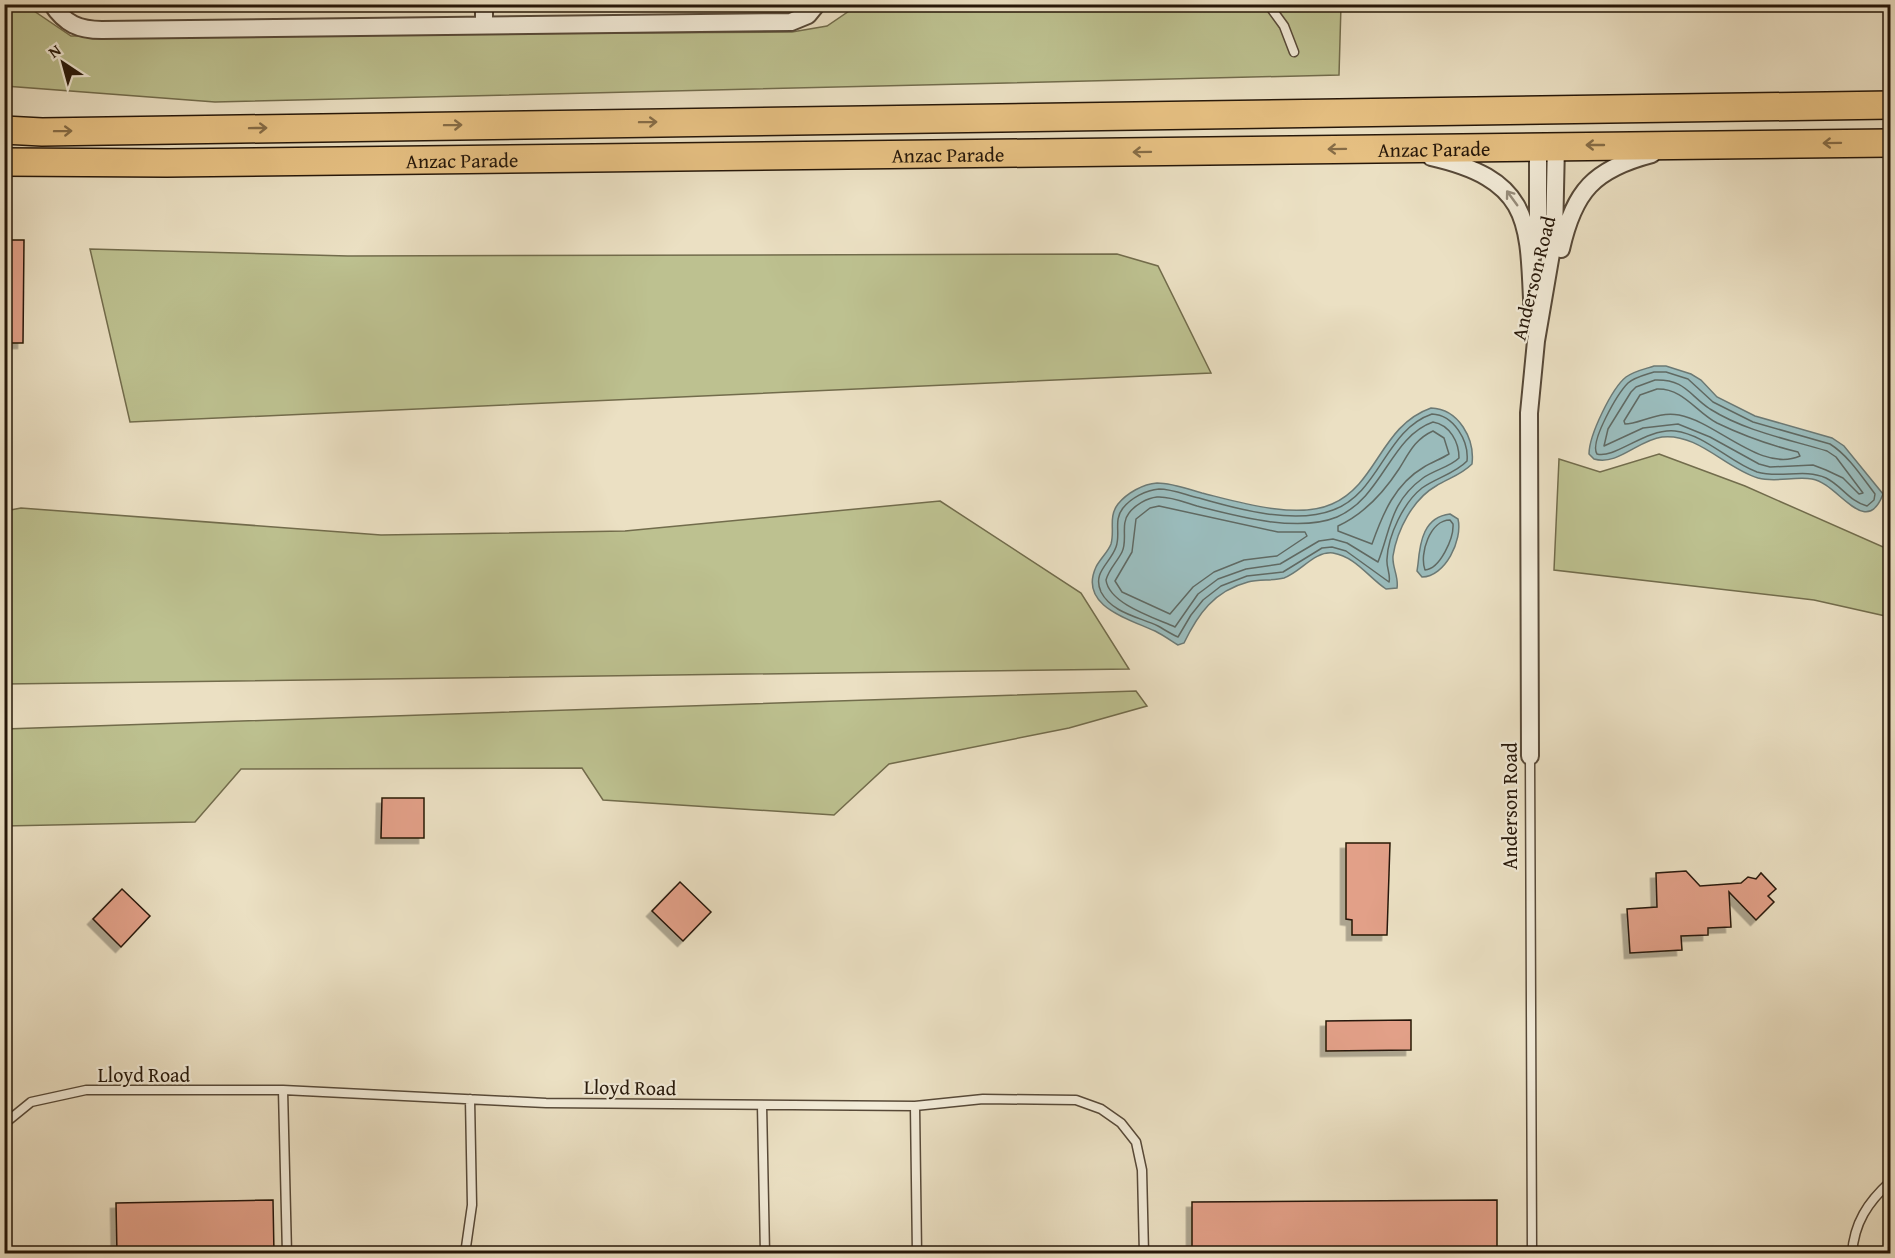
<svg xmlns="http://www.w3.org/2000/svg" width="1895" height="1258" viewBox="0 0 1895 1258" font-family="'Gentium Book Plus',serif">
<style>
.green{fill:#bdc190;stroke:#726c4c;stroke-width:1.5}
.water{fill:#9abbbb;stroke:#6c7974;stroke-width:1.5}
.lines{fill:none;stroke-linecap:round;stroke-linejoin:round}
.shore{stroke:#606962;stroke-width:1.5}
.building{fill:#e2a088;stroke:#261709;stroke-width:1.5;filter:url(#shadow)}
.lane-casing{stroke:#574938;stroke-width:11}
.street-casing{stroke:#574938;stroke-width:20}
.primary-casing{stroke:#261709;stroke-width:30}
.lane{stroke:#f2ebd8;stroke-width:8}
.street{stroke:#f2ebd8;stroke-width:16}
.primary{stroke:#e6c082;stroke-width:27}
.oneway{stroke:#866c46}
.oneway2{stroke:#968c7b}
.labels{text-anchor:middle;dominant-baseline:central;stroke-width:4.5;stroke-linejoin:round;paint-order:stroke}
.street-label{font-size:20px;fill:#261709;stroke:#f2ebd8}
</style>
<defs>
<filter id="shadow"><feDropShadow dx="-5.5" dy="5.5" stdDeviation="0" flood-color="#0004"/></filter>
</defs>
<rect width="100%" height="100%" fill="#ebe0c3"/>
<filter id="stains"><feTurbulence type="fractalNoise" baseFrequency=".00333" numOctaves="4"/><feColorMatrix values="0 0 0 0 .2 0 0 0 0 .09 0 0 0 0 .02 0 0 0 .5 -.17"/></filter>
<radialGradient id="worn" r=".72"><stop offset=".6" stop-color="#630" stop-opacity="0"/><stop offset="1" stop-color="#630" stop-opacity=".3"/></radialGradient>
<path class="green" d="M4,5H25L71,36L792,32L827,26L858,5H1341L1339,75L215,102L5,86Z
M90,249L348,256L1117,254L1158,266L1211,373L130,422Z
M1659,454L1745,486L1890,550V617L1814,600L1554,570L1559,459L1600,472Z
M940,501L1081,593L1129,669L5,684V511L21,508L381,535L625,531Z
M1136,691L1147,706L1069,728L889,764L834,815L603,800L582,768L241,769L195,822L5,826V729Z"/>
<path class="water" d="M1654,366H1666L1691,374L1701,380L1717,397L1755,416L1832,438L1844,446L1883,494C1866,540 1838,483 1812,479C1794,476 1776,483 1758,478C1725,468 1698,433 1662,437C1638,440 1618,466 1594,459L1589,454C1589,435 1612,388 1626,377C1634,371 1645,369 1654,366Z
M1431,408C1459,409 1475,439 1472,464C1461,475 1449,478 1436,486C1413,499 1397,530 1393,556C1392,567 1399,577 1397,588L1386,589C1368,577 1356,557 1333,553C1314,551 1301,572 1284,578C1273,581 1259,579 1248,582C1214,591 1198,614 1184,643L1178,645C1170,640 1163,635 1155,631C1129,619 1078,606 1096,567C1100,559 1108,552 1111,544C1115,530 1108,517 1118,504C1127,493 1143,484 1157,483C1172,483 1188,489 1202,493C1238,502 1297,520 1332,504C1378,484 1380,426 1431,408Z
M1450,514L1458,519C1463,540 1445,577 1422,577L1417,571L1418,564C1420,541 1424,517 1450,514Z"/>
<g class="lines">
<path class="shore" d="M1654,372H1666L1688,379L1713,402L1753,422L1830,444C1849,456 1862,477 1875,494L1874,500L1867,506C1850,502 1841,485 1826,478C1804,468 1780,479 1757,472C1729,462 1706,435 1675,431C1646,428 1615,459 1597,454C1589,442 1618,393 1628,383C1635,377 1645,375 1654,372Z
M1655,380C1685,379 1689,395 1710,409C1745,431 1787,439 1827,451L1836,457L1863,493L1859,494L1843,478L1826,470L1813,465L1770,467L1759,464L1710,437L1678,424L1643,428L1604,446L1608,429L1631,392L1636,387Z
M1657,389C1683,388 1696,412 1717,423C1744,436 1769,445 1798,452L1800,456C1761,473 1717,422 1679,415C1657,411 1640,424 1625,424L1624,421L1640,395Z
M1432,414C1454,415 1469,441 1467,461C1456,473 1436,478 1422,488C1404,502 1388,535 1387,559C1386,567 1391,575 1389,582L1346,551L1332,547L1322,548L1283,572L1247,576L1221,586L1203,600L1191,615L1178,637C1171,634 1165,630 1158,626C1139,617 1112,613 1101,592C1092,572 1110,564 1116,547C1121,534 1113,520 1123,508C1131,498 1146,490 1159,489C1172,489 1186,495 1199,498C1237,509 1295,525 1333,510C1380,493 1385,430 1432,414Z
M1433,422C1450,425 1459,442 1459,458C1450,467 1434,470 1423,478C1390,502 1391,529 1378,562L1347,543L1333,539L1319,541L1280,564L1246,569L1218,579L1198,594L1175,627C1155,618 1109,604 1106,580C1109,569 1117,562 1122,552C1128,540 1120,524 1129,513C1135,505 1147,498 1157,497C1170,496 1184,502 1197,506C1236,516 1298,533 1337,517C1383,497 1390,437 1433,422Z
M1433,431L1444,438L1449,454C1441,459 1432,462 1424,467C1395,484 1383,513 1372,544L1338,531V526C1364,514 1384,492 1399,469C1409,453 1415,439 1433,431Z
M1159,506L1278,532H1305L1307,536L1277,556L1244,560L1214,572L1193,587L1170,614L1122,592L1115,581L1132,552L1136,519L1150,508Z
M1450,520L1453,524C1454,538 1440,569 1425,570C1419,554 1430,520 1450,520Z"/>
</g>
<path class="building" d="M4,240H24L23,343H4Z
M382,798H424V838H381Z
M1346,843H1390L1387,935H1352V920L1346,919Z
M1686,871L1700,886L1741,883L1748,877L1756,879L1761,873L1776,889L1768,896L1774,902L1756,920L1729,892L1731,927L1708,928V935L1681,936L1682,950L1630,953L1627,909L1657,907L1656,873Z
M680,882L711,912L683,941L652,911Z
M122,889L150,916L121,947L93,919Z
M1411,1020V1050L1326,1051V1021Z
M273,1200L274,1254H117L116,1203Z
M1497,1200V1254H1192V1202Z"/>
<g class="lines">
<defs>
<path id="lane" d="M1268,4L1284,26L1294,52
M1530,756L1532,1254
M283,1090L287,1254
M762,1105L765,1254
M915,1106L917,1254
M4,1124L31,1102L86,1090H283L546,1103L915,1106L983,1099L1076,1100L1101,1109L1121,1123L1136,1142L1142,1170L1144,1254
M465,1254L472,1205L470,1099
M1852,1254C1854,1223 1868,1202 1890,1182"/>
<path id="street" d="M52,4C65,24 79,30 102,30L791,22L808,15L817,4
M484,4V25
M1538,146V251
M1431,157C1537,181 1528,227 1533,321
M1561,249C1574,191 1594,169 1652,154
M1530,756L1529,413L1536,341L1554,236L1556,145"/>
<g id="primary">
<path d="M4,130L42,132L1890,105"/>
<path id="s1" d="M4,162L167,163L1890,143"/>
</g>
</defs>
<use href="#lane" class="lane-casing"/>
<use href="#street" class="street-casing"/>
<use href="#primary" class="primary-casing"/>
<use href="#lane" class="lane"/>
<use href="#street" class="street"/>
<use href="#primary" class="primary"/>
</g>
<defs><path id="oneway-shaft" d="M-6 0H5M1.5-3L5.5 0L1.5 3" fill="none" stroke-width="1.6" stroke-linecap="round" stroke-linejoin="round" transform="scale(1.5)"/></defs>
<g class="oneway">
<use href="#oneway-shaft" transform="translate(648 122) rotate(-1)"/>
<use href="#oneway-shaft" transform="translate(453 125) rotate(-1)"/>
<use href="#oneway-shaft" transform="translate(258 128) rotate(-1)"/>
<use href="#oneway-shaft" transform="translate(63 131) rotate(-1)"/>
<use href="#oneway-shaft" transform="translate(1832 143) rotate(179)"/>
<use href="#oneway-shaft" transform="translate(1595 145) rotate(180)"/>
<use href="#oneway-shaft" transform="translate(1337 149) rotate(179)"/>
<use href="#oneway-shaft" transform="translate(1142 152) rotate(179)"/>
</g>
<use class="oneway2" href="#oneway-shaft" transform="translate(1512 198) rotate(-126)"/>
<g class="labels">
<g class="street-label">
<text stroke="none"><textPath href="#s1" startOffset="1430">Anzac Parade</textPath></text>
<text stroke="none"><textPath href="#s1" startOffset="944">Anzac Parade</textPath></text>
<text stroke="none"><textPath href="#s1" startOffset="458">Anzac Parade</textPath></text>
<text transform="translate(1533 278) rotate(-76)">Anderson Road</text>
<text transform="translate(1509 806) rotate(-90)">Anderson Road</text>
<text x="144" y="1074">Lloyd Road</text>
<text transform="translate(630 1087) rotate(1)">Lloyd Road</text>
</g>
</g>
<rect width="1895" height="1258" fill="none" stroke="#ebe0c3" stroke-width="24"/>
<rect x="6" y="6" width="1883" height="1246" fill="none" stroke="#261709" stroke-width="3"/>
<rect x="12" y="12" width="1871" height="1234" fill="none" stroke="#261709" stroke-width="1.5"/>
<g transform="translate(63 63) rotate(324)" stroke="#f2ebd8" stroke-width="4.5" paint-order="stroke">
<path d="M0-4.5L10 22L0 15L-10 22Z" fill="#261709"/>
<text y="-9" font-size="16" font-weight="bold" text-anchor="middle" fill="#261709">N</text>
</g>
<rect width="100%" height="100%" filter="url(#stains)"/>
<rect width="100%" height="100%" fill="url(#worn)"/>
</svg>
